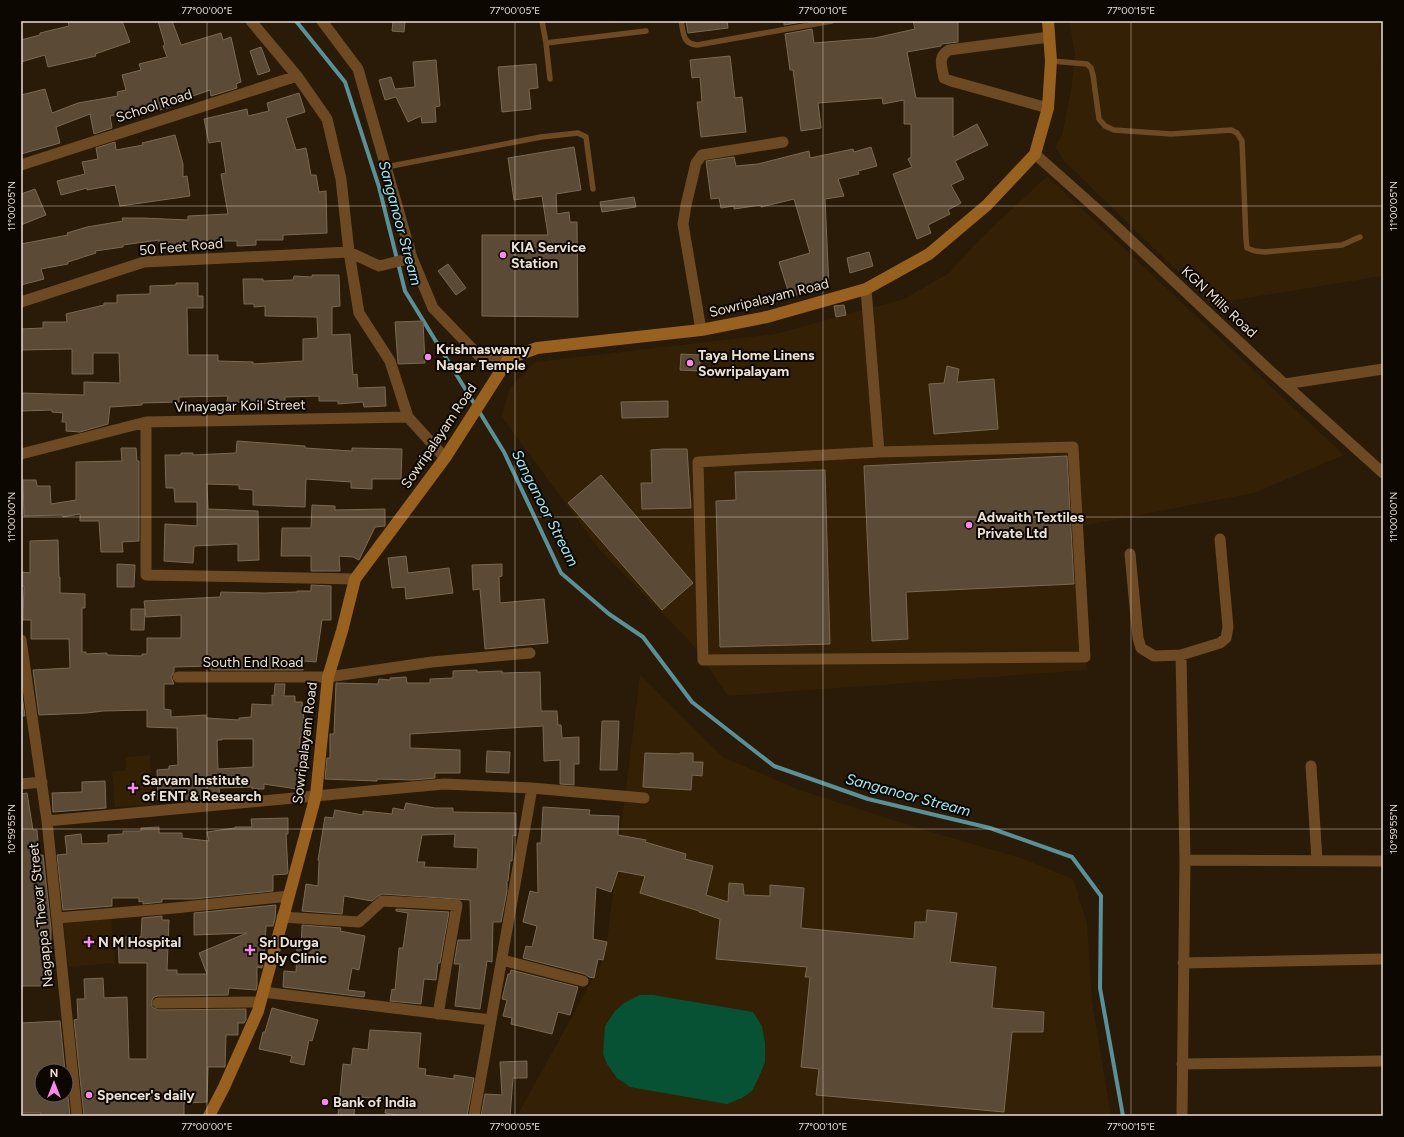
<svg xmlns="http://www.w3.org/2000/svg" width="1404" height="1137" viewBox="0 0 1404 1137" font-family="Figtree,sans-serif">
<style>
.built{fill:#332005}
.green{fill:#075135}
.lines{fill:none;stroke-linecap:round;stroke-linejoin:round}
.stream{stroke:#5a9097;stroke-width:4}
.building{fill:#5a4a36;stroke:#7a6953;fill-rule:evenodd}
.lane{stroke:#6d4a24;stroke-width:5.5}
.street{stroke:#6d4a24;stroke-width:11}
.secondary{stroke:#99611f;stroke-width:12}
.ticks{fill:none;stroke:#eae0d4;stroke-width:1;stroke-opacity:0.45}
.poi-dot{fill:#f888eb;stroke:#0d0702;stroke-width:1.5}
.labels{text-anchor:middle;dominant-baseline:central;stroke-width:4;stroke-linejoin:round;paint-order:stroke}
.street-label{font-size:14px;fill:#eae0d4;stroke:#0d0702}
.poi-label{font-size:14px;font-weight:bold;fill:#eae0d4;stroke:#0d0702;text-anchor:start}
.water-label{font-size:15px;font-style:italic;fill:#9ee8f9;stroke:#0d0702}
.neatline{fill:none;stroke:#eae0d4;stroke-width:1.5}
.ticks-label{font-size:10px;text-anchor:middle;fill:#eae0d4}
</style>
<rect width="100%" height="100%" fill="#291b07"/>
<path class="built" d="M1069,21H1379L1383,106V276L1211,304L1063,160L1055,147L1062,135L1071,90L1075,55Z
M1047,176L1344,455L1254,493L1082,526L1087,670L728,696L694,646L599,549L502,417L509,389L535,362L775,334L904,299L949,273L980,239Z
M640,675L723,757L797,789L915,827L1024,859L1073,879L1087,923L1092,1001L1111,1116H517L605,957Z
M150,755L154,805L115,807L112,772L126,770V757Z
M111,916L115,963L68,967L63,920Z"/>
<path class="green" d="M640,995H653L753,1012L762,1026L765,1043V1062L759,1077L752,1091L742,1098L727,1104L630,1087L617,1078L607,1064L603,1054L605,1026L615,1011L624,1003Z"/>
<g class="lines">
<path class="stream" d="M296,21L345,82L379,187L405,291L504,452L561,573L609,614L643,637L692,702L774,766L868,799L990,828L1072,857L1101,896L1100,988L1123,1116"/>
</g>
<path class="building" d="M68,21H122L130,42L95,54L96,56L48,67L45,55L21,62V40L40,35V33L69,26Z
M158,21H172L181,45L221,33L223,40L231,37L241,82L236,84L237,88L211,96L210,90L170,104L171,107L152,112L150,107L110,116L112,128L94,134L90,114L56,127L60,143L21,154V95L45,89L52,113L78,103L118,96L117,92L126,90L122,75L141,70L139,64L167,57L163,46L165,45Z
M393,21H405L404,32L392,31Z
M686,21H727L728,28L688,33Z
M784,21H808L784,25Z
M913,21H958V42L941,44V46L907,52L916,98H953V137L977,124L988,145L955,161L964,179L951,185L961,203L948,210L950,214L928,225L931,233L917,239L893,174L912,167L908,159L911,157V124H904V100L883,104L882,98L818,103L821,128L801,131L793,70H790L785,34L812,29L814,43L875,38L915,29Z
M261,47L270,71L258,75L250,51Z
M730,56L735,98L742,97L746,132L701,137L697,102H702L700,77L692,78L690,60Z
M436,60L440,106L435,107L436,122L422,123L421,116L408,122L396,97L385,100L379,80L391,77L395,89L415,87L413,62Z
M536,64L538,88L529,89L531,109L502,112L498,67Z
M299,93L305,112L286,118L296,150L306,148L311,175H316L319,192L326,191L327,233L283,235V240H256V245L237,246V241H182V245L159,244V240L123,245V247L95,251L96,253L68,262V264L41,269L44,279L21,285V244L68,235L67,233L87,227L123,221L122,218H143L188,220V216L228,214L221,174L226,173L221,141L209,143L204,119L247,109L248,116L269,111L267,103Z
M175,135L183,164V177L187,176L190,196L120,206L115,185L87,190V188L61,195L57,181L85,174L82,162L98,159L96,148L115,142L116,150L143,145L142,143Z
M574,147L581,190L556,194L557,214L569,212L570,222H577L578,317L482,316V235H548L542,196L514,200L508,158Z
M871,147L877,166L858,171L859,174L838,179L844,196L825,199L829,287L805,289L806,292L790,297L779,262L810,253L794,199L761,207V205L734,209V206L721,208L719,198L711,199L706,161L734,157L736,166L758,164L809,151L810,158L853,149L854,152Z
M35,189L46,215L21,225V194Z
M634,197L636,207L602,212L600,202Z
M869,252L873,266L850,273L847,258Z
M448,264L466,288L456,295L438,271Z
M312,275H339L340,306L332,307V335L350,334L353,375L357,374L358,388L385,387L386,406L364,407L363,402L338,404V401H319V396L285,397V402L263,403L227,402L228,396L179,397V402L142,403V405L110,407L108,424L80,432L66,431V422H62L63,413L52,412V410L21,411V393L84,395V382L120,383L119,353H93V374H72V349L21,350V329L43,328V322H67L66,314L104,305V303H117V295L150,294V286L176,285V283H198V296H203V308H187L188,355H218V361L253,362V364L303,361V339L318,338L317,317L265,316V306L254,307V304H244L243,279H263V281L293,280L294,276L312,277Z
M844,305L846,315L836,317L834,306Z
M423,321L425,363L398,364L395,322Z
M681,354L700,355V371L680,370Z
M947,366L959,369L957,382L994,379L998,429L934,434L929,384L944,383Z
M668,401V417L622,418L621,402Z
M237,441L305,446V448L352,451V448L402,449L401,479H372V489L351,488V482L306,479L305,507L253,505V490L239,489V485L207,484L208,509L258,511L259,560L238,561V544L194,546L193,563L164,561L165,524L197,526V502H175L174,488H166L165,455H181V453H193V455L236,453Z
M121,448H136L137,461H139V541L122,542L123,552H101L99,521H80V514L63,517L62,515L24,516L23,480H36L37,486H50L51,504L76,500V462L122,461Z
M663,449H687L691,508L642,509L641,483H652L651,450Z
M1067,456L1074,584L906,592L908,639L872,641L864,466Z
M825,470L830,644L720,647L716,501L736,500L735,472Z
M601,475L693,583L662,610L568,503Z
M312,505L335,506V510L385,509V526L375,527L359,560L353,557L339,556L340,571H311V556H281L282,528H311Z
M58,540L59,577H60V593L85,594V608H82V652H86V654L107,653V655L142,656V654H147V638H181V615L146,617L144,601L220,597L221,592L264,593L297,592V591H311V585L331,586V620H322L316,662L304,661L303,670H211V666L174,667V672L171,677L174,684H164V709L171,710V717L206,715V718L239,720V718L251,717L252,704L272,705V695L274,696L275,684H285L284,696H295V702H302L306,737H300V772L297,789L264,784V789H252V787L219,788L220,798L158,800L157,770L169,769V766L178,765L177,728L147,727V710L103,711L87,713L39,715L33,670L70,668L69,639H31V620H23L24,586H22V572L30,573V541ZM222,739H253V767L218,769L217,740H222Z
M406,556L408,573L449,568L453,593L406,599L405,587L392,588L388,558Z
M117,564L135,565L134,587H117Z
M502,564V576L499,577L500,603L544,599L548,643L485,649L480,589L473,590L472,565Z
M131,609H145L144,630H131Z
M477,670V672L502,671V673L540,672L541,711H557L558,725H561L562,738L579,737V764H574V785L560,784V760L544,761L543,726L410,734V748L460,750V773H435V778L413,780L377,779V781L325,779L327,758H330V734H334L336,683L378,684L379,679L390,680V678L406,677L407,683H430V679L453,678V671Z
M21,689L25,716H21Z
M602,721H619L617,770H600Z
M487,751L510,752L509,773L486,772Z
M645,753L680,754V753H693V762H703L702,776L692,775L691,790L643,787Z
M105,781L106,808L53,812L52,793L82,792V782Z
M27,793L33,830H37L39,855H43L51,929V986H21V794Z
M406,803L435,808H453V812L516,813V836L513,835L512,861H510L508,881H507V891L501,922H493L492,962L487,961L480,1009L455,1006L460,964H454L458,940H471L470,900L382,894L378,896L372,901L344,896L342,914L302,911L306,884L318,886L319,861L318,860L325,817L333,818L335,810L363,815V811L392,814L393,808L404,810ZM455,834L454,847L478,848L477,869L424,867L425,862H417L422,835Z
M543,807L590,810L589,815L619,816L618,835L646,840L645,842L686,854L685,859L713,866L706,895L728,902L729,883L743,884L744,895L770,896V885L804,888L801,928L914,939L915,922H926L927,910L957,913L950,962L996,967L992,1008L1044,1012L1043,1032H1012L1004,1112L816,1095L819,1069L801,1067L810,977H805L807,967L716,959L720,919L699,912V911L640,893L645,876L618,871L611,892L596,887L593,939L607,942L603,960L598,959L594,978L589,977L585,974L523,958L526,946L532,947L537,926L523,922L530,891L538,893L537,843H541Z
M288,818V834H286L288,872L287,874L273,875V891L193,899H162V902L143,904V901L139,902V898H112V906L63,910L57,855L67,854L65,836L81,834L82,844L108,843V835L123,834V831H141V828L159,827V833H182V838L209,841L207,832L235,828V827H252L251,819Z
M276,905L275,919L273,926H266L264,960L262,968L257,967V986L256,990L229,988L228,995L158,996L154,997L152,1000V1007L158,1010L246,1009V1020L244,1023H238V1035H226L225,1067H208L207,1102L184,1103V1116H84L74,1020L78,1019L77,999H85L84,979L103,978L104,998L127,997L129,1059H147V963H119L118,937H141L142,918L162,916V920H169L167,970H177V974H207L199,953L247,933L194,935V913Z
M396,909L449,912L440,963H438L436,980L424,979L421,1004L390,1001L392,989L395,990L399,948H403L408,913L396,911Z
M302,925L341,928L340,931L365,936L359,970L352,968L348,990L365,992L364,997L283,987L284,971L296,972L297,948L301,949Z
M511,970L578,987L570,1015L558,1012L552,1034L511,1024L512,1018L503,1016L507,1000L502,999L508,974H510Z
M272,1008L318,1020L312,1041L309,1040L304,1065L290,1062L292,1056L259,1049L263,1032H265Z
M60,1021L65,1071H42V1095H66V1077L70,1116H41V1113H21V1023Z
M370,1030L421,1033L418,1068L426,1069L425,1075L454,1079V1075L474,1078L467,1116H402L385,1113L387,1099L358,1097V1099L355,1098L354,1116H338L343,1064L351,1065L353,1048L368,1050Z
M527,1061V1078H513L510,1116H481L485,1094L502,1095L500,1062Z"/>
<g class="lines">
<path class="lane" d="M542,21L546,43L646,31
M681,21C684,34 682,43 697,45L832,21
M546,43L550,79
M1051,61L1087,64L1091,68L1093,75L1099,119L1105,126L1114,130L1171,134L1231,130L1237,133L1242,141L1246,239L1247,248L1255,251L1265,252L1342,245L1360,237
M386,167L541,137L578,133L586,137L593,189"/>
<path class="street" d="M251,21L297,76L327,119L341,179L349,252L359,313L390,361L408,417
M322,21L358,69L412,258L433,308L484,361L509,358
M1048,108L951,81L944,78C942,66 937,57 949,50L1049,37
M1035,154L1108,219L1269,370L1383,473
M21,165L297,76
M866,289L879,452L1073,447L1085,657L703,660L698,462L879,452
M21,302L144,262L349,252L379,266L412,258
M701,330L683,224L686,205L696,163L702,155L783,142
M1285,384L1383,369
M146,422V575L355,579
M21,454L146,422L408,417L445,458
M1130,554L1138,638L1141,648L1154,656L1181,655L1220,643L1226,638L1228,627L1220,539
M21,640L47,821L77,1116
M1181,655L1185,860
M178,677H328L432,662L530,653
M1311,766L1317,860
M21,784L42,782
M47,821L444,784L532,788L644,798
M282,917L359,922L382,901L457,905L438,1014
M57,918L175,908L289,896
M502,960L583,981
M1183,963L1383,959
M263,992L491,1020
M158,1003L260,1002
M1182,1064L1383,1061
M474,1116L532,788
M1182,1116L1185,860L1383,861"/>
<path class="secondary" d="M209,1116L224,1087L258,1011L316,795L328,677L342,631L355,579L445,458L509,358L537,348L701,330L767,317L866,289L929,254L987,205L1035,154L1048,108L1051,61L1048,21"/>
</g>
<path class="ticks" d="M207,21V1116M515,21V1116M823,21V1116M1131,21V1116M21,206H1383M21,517H1383M21,829H1383"/>
<g class="poi-dot">
<circle cx="503" cy="255" r="4"/>
<circle cx="428" cy="357" r="4"/>
<circle cx="690" cy="363" r="4"/>
<circle cx="969" cy="525" r="4"/>
<path d="M131 782h4v4h4v4h-4v4h-4v-4h-4v-4h4z"/>
<path d="M87 936h4v4h4v4h-4v4h-4v-4h-4v-4h4z"/>
<path d="M248 944h4v4h4v4h-4v4h-4v-4h-4v-4h4z"/>
<circle cx="89" cy="1095" r="4"/>
<circle cx="325" cy="1102" r="4"/>
</g>
<g class="labels">
<g class="street-label">
<text transform="translate(154 106) rotate(-18)">School Road</text>
<text transform="translate(181 247) rotate(-5)">50 Feet Road</text>
<text transform="translate(769 298) rotate(-14)">Sowripalayam Road</text>
<text transform="translate(1219 302) rotate(43)">KGN Mills Road</text>
<text transform="translate(240 406) rotate(-1)">Vinayagar Koil Street</text>
<text transform="translate(439 436) rotate(-56)">Sowripalayam Road</text>
<text x="253" y="662">South End Road</text>
<text transform="translate(305 743) rotate(-83)">Sowripalayam Road</text>
<text transform="translate(41 915) rotate(-96)">Nagappa Thevar Street</text>
</g>
<g class="poi-label">
<text x="511" y="247">KIA Service<tspan x="511" dy="16">Station</tspan></text>
<text x="436" y="349">Krishnaswamy<tspan x="436" dy="16">Nagar Temple</tspan></text>
<text x="698" y="355">Taya Home Linens<tspan x="698" dy="16">Sowripalayam</tspan></text>
<text x="977" y="517">Adwaith Textiles<tspan x="977" dy="16">Private Ltd</tspan></text>
<text x="142" y="780">Sarvam Institute<tspan x="142" dy="16">of ENT &amp; Research</tspan></text>
<text x="98" y="942">N M Hospital</text>
<text x="259" y="942">Sri Durga<tspan x="259" dy="16">Poly Clinic</tspan></text>
<text x="97" y="1095">Spencer's daily</text>
<text x="333" y="1102">Bank of India</text>
</g>
<g class="water-label">
<text transform="translate(400 223) rotate(75)">Sanganoor Stream</text>
<text transform="translate(545 508) rotate(63)">Sanganoor Stream</text>
<text transform="translate(908 795) rotate(15)">Sanganoor Stream</text>
</g>
</g>
<rect width="1404" height="1137" fill="none" stroke="#0d0702" stroke-width="44"/>
<g transform="translate(54 1083)"><circle r="19" fill="#0d0702" stroke="#655e56"/>
<path d="M0-3L7 15L0 10L-7 15Z" fill="#f888eb"/>
<text y="-6" font-size="11" font-weight="bold" text-anchor="middle" fill="#eae0d4">N</text>
</g>
<rect x="22" y="22" width="1360" height="1093" class="neatline"/>
<g class="ticks-label">
<text x="207" y="14">77°00'00"E</text>
<text x="515" y="14">77°00'05"E</text>
<text x="823" y="14">77°00'10"E</text>
<text x="1131" y="14">77°00'15"E</text>
<text transform="translate(11 206) rotate(-90)" y="4">11°00'05"N</text>
<text transform="translate(1393 206) rotate(-90)" y="4">11°00'05"N</text>
<text transform="translate(11 517) rotate(-90)" y="4">11°00'00"N</text>
<text transform="translate(1393 517) rotate(-90)" y="4">11°00'00"N</text>
<text transform="translate(11 829) rotate(-90)" y="4">10°59'55"N</text>
<text transform="translate(1393 829) rotate(-90)" y="4">10°59'55"N</text>
<text x="207" y="1130">77°00'00"E</text>
<text x="515" y="1130">77°00'05"E</text>
<text x="823" y="1130">77°00'10"E</text>
<text x="1131" y="1130">77°00'15"E</text>
</g>
</svg>
